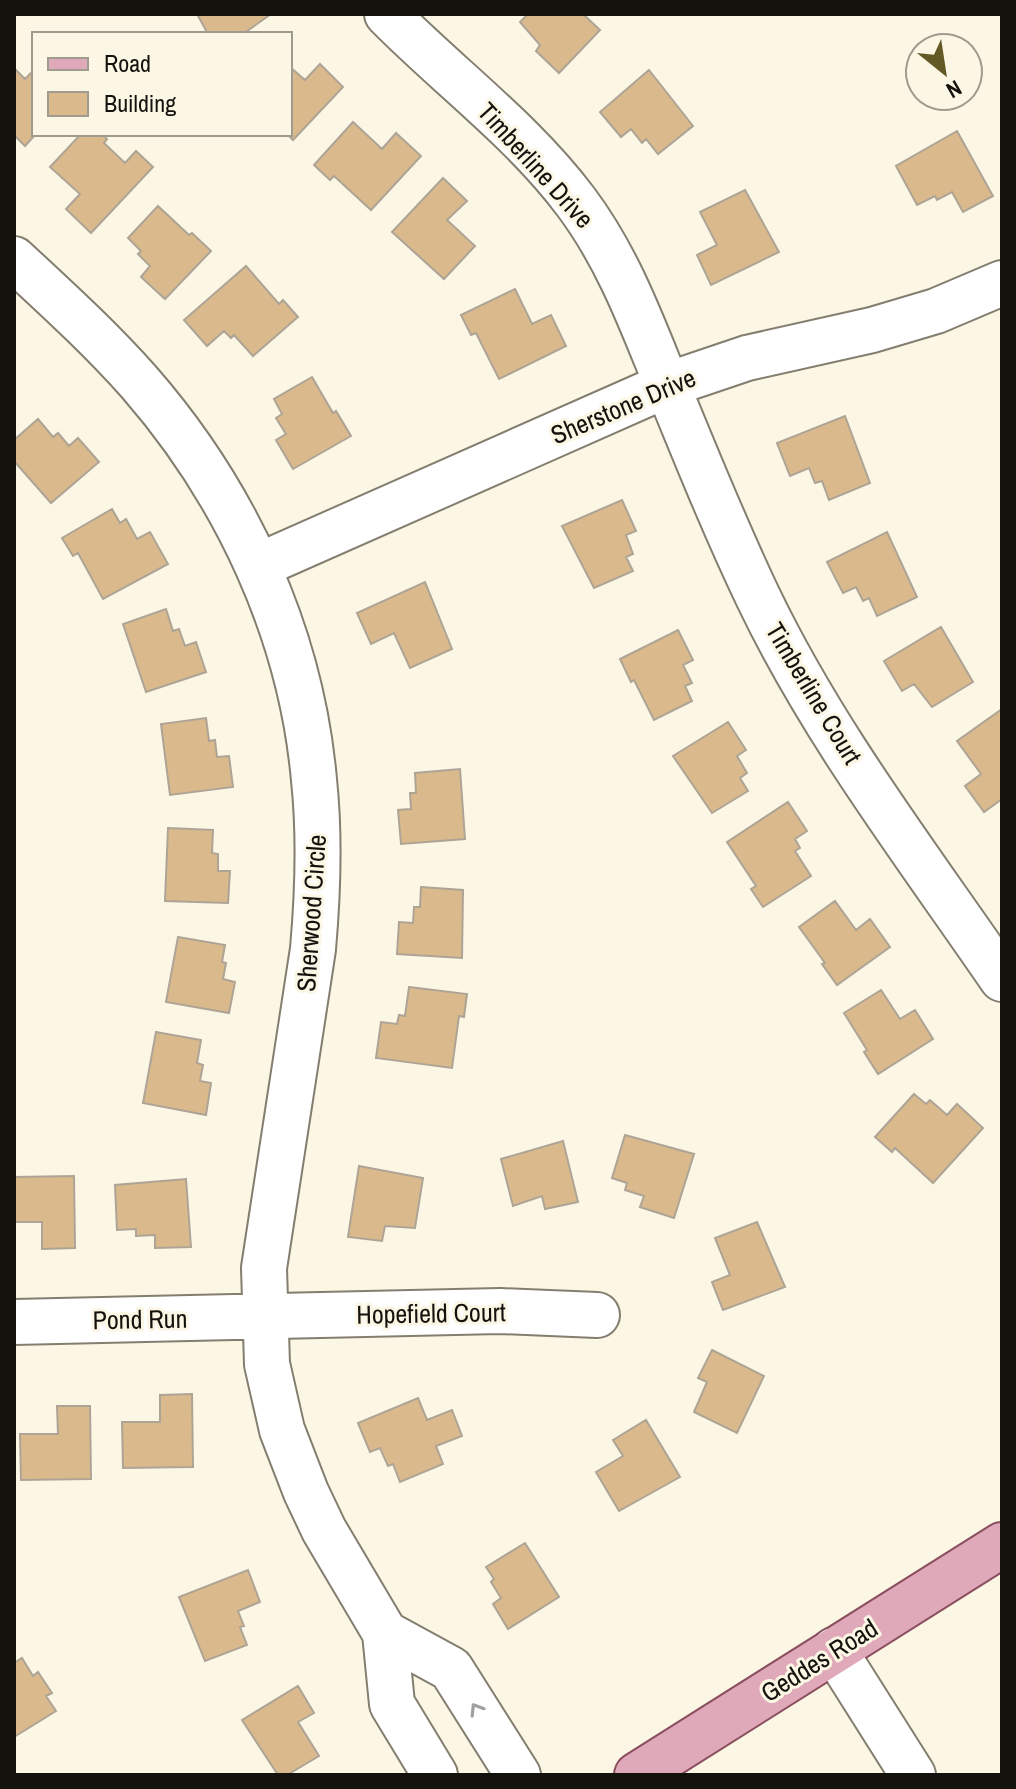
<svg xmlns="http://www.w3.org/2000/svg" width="1016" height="1789" viewBox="0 0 1016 1789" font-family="'Archivo Narrow',sans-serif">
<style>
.building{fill:#daba8d;stroke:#aea495;stroke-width:2}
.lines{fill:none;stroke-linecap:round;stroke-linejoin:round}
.minor-casing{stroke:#837e6f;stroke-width:48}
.major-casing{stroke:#8a4e5e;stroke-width:48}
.minor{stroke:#fff;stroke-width:44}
.major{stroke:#dfa9b9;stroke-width:44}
.oneway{stroke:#a1a09e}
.labels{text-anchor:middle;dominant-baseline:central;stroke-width:6;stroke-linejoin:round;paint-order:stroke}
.street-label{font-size:26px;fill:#14120d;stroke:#fcf6e5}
</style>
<rect width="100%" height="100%" fill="#fcf6e5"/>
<path class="building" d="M197,14H271L243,34H208Z
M528,14H583L600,30L559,73L536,51L540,45L520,22Z
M320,64L343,87L293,140L287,134H290V67L305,80Z
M14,68L25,79L34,70V134H36L25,146L14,135Z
M649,70L693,126L658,154L646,139L642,143L631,129L621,137L600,112Z
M353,122L382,149L396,133L421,156L371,210L334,176L330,180L314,165Z
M957,131L993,196L963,212L952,192L937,200L935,196L917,205L896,166Z
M81,134H102L107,139L104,143L125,163L136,151L153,167L91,233L66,209L80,194L50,167Z
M443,178L467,201L447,220L475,246L444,279L392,232Z
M745,190L779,252L711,285L697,255L717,245L700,212Z
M158,206L189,235L192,233L211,251L165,299L141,277L150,266L138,254L141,251L128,238Z
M246,266L279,304L283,300L298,317L253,356L234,335L231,338L224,331L207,346L184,320Z
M515,289L532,324L551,315L566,346L499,379L476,333L471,335L461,315Z
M312,377L333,413L336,411L351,436L293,469L276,440L286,434L276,418L282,414L274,399Z
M845,416L870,483L829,500L822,481L815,483L809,468L790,476L777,443Z
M38,419L53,437L58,433L69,446L78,438L99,462L51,503L14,461V440Z
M622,500L636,531L626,535L633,554L626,557L633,571L594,588L562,526Z
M112,509L120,523L126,519L137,539L150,532L168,564L103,599L78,553L73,556L62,538Z
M887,532L917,597L877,616L869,598L863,601L856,587L843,593L827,562Z
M425,582L452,649L410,668L394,633L371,644L357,613Z
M166,609L173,631L179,629L185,646L196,642L206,672L146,692L123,624Z
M941,627L973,682L932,707L914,684L902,691L884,661Z
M678,630L693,660L683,665L692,683L685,686L692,701L654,720L634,680L631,682L620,659Z
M1002,709V799L984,812L965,786L981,774L957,741Z
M206,718L209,741L215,740L217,757L229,756L233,787L170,795L161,724Z
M728,722L746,750L737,756L747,773L740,778L748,791L712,813L673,756Z
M460,769L465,839L401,844L398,810L411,809L410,793H416L415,773Z
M788,802L807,831L795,839L800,848L795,851L811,876L763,907L751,889L756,886L727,842Z
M168,828L213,830L212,853L218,854V871H230L228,903L165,901Z
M421,887L463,890L462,958L397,954L399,922L413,923L414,907H420Z
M835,901L856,930L870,919L890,947L837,985L822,964L825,963L799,927Z
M178,937L225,945L222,962L226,963L223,979L235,982L229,1013L166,1002Z
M409,987L467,994L464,1017L459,1016L452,1068L376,1058L381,1022L397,1024L399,1015L405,1016Z
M881,990L900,1019L915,1010L933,1039L878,1074L864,1052L867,1050L844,1013Z
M156,1032L201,1040L197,1063L203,1065L200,1081L211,1083L206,1115L143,1103Z
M914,1094L926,1104L930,1100L947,1115L957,1104L983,1128L933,1183L895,1148L892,1152L875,1137Z
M625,1135L694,1154L674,1218L640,1207L644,1196L625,1190L627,1183L612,1178Z
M563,1141L578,1202L545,1209L542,1196L513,1206L501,1159Z
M359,1166L423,1178L415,1228L385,1226L382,1241L348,1237Z
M74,1176L75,1248L42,1249V1222H14V1177Z
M186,1179L191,1247L155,1248V1235L136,1236V1229L117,1230L115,1185Z
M757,1222L785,1287L723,1310L712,1282L730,1275L715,1238Z
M712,1350L764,1376L737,1433L694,1412L707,1382L698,1378Z
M192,1394L193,1467L123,1468L122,1422H160V1395Z
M418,1398L427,1420L452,1410L462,1436L436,1446L443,1464L400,1482L393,1464L388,1466L380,1448L370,1452L358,1423Z
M57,1406H90L91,1479L21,1480L20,1434H58Z
M646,1420L680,1477L619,1511L596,1472L623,1456L613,1440Z
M525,1543L559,1597L508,1629L493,1604L501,1598L491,1582L494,1579L486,1567Z
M248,1570L260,1602L238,1611L244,1626L240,1627L247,1645L205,1661L179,1597Z
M22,1658L33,1676L38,1672L52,1693L46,1696L56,1711L14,1737V1663Z
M298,1686L314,1713L298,1722L319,1756L287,1775H278L242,1720Z"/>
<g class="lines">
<defs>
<path id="minor" d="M387,14C449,77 523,131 576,202C618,258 641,321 667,385C696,456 725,528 758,597C823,733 917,855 1002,979
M14,259C57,299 100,338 139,382C236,493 301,633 314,780C320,836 318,892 313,949L264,1268L267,1364L282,1430L306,1492L324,1530L385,1633L392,1704L435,1775
M258,566L667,385L747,358L872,330L936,311L1002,283
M14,1322L500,1311L597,1315
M385,1633L451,1669L518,1775
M834,1650L913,1775"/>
<path id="major" d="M637,1775L1002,1545"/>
</defs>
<use href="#minor" class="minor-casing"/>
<use href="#major" class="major-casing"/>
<use href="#minor" class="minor"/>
<use href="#major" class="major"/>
</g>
<defs><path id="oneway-chevron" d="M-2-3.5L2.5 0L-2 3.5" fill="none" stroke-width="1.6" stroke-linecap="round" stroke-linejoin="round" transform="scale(2)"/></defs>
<use class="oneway" href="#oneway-chevron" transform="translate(476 1709) rotate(-122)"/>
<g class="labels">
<g class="street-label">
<text transform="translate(536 165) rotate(48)">Timberline Drive</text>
<text transform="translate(623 406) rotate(-23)">Sherstone Drive</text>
<text transform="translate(814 693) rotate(59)">Timberline Court</text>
<text transform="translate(311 913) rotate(-86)">Sherwood Circle</text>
<text transform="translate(431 1313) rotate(-1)">Hopefield Court</text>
<text transform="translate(140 1319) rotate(-1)">Pond Run</text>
<text transform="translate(819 1660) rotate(-32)">Geddes Road</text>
</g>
</g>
<rect width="1016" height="1789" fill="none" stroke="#14120d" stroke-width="32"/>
<rect x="32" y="32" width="260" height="104" fill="#fcf6e5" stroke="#9f9b8f" stroke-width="2"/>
<rect x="48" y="58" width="40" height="12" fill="#dfa9b9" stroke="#9f9b8f" stroke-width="2"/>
<text x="104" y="72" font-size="24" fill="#14120d">Road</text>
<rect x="48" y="92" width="40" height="24" fill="#daba8d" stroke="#9f9b8f" stroke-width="2"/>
<text x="104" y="112" font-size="24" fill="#14120d">Building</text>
<g transform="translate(944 72) rotate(150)"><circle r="38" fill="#fcf6e5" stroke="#9f9b8f" stroke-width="2"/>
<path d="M0-6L14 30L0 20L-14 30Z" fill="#635926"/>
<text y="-12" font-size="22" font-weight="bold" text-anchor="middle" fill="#14120d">N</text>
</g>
</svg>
